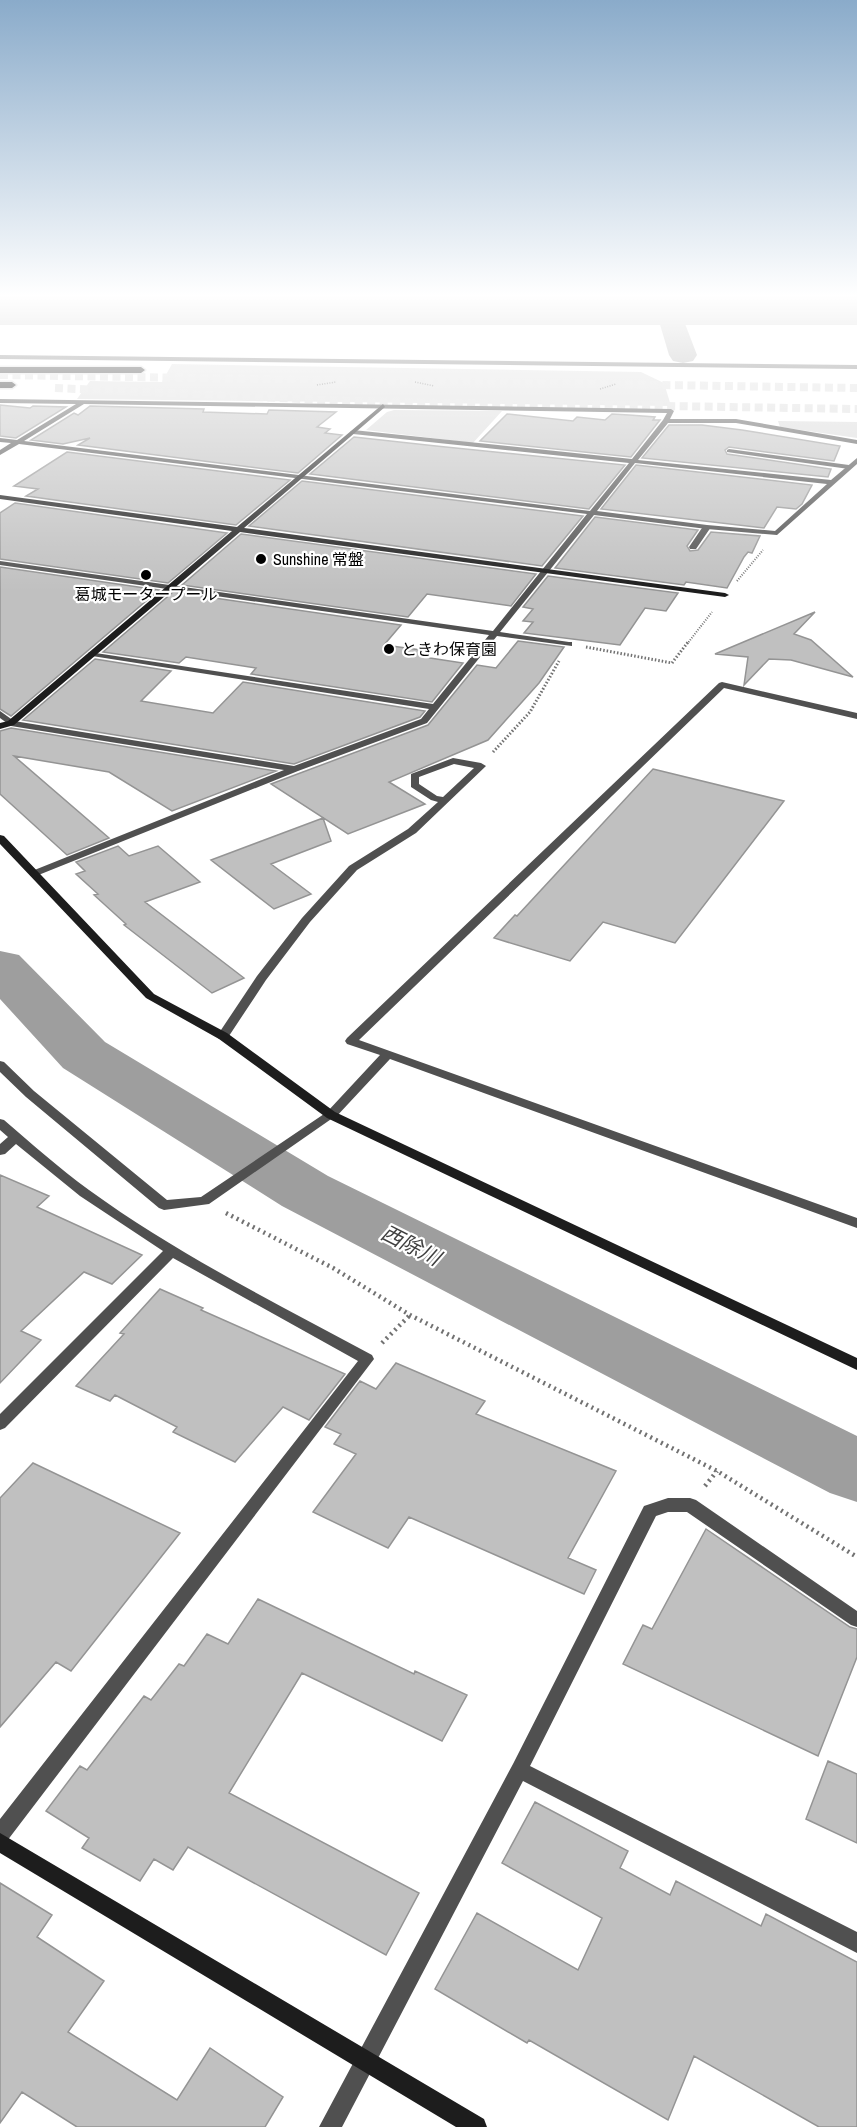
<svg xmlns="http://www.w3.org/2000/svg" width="857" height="2127" viewBox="0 0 857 2127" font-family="'Archivo Narrow','Noto Sans JP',sans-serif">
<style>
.green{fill:#d7d7d7}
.water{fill:#9e9e9e}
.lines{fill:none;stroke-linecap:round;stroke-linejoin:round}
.river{fill:#9e9e9e;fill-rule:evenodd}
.building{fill:#c0c0c0;stroke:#949494;stroke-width:1.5}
.highway-tunnel{stroke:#d9d9d9;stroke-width:8;stroke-dasharray:8 4.5;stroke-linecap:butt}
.highway-casing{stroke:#dbdbdb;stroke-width:3}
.path-far3{stroke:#727272;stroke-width:1.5;stroke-dasharray:1 1.5;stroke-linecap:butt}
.path-far2{stroke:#727272;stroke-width:2;stroke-dasharray:1 1.5;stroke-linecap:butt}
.path-far1{stroke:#727272;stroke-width:3;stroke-dasharray:1.5 2;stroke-linecap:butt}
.path{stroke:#727272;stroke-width:4.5;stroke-dasharray:2 4;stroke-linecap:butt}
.lane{fill:#505050;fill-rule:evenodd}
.street{fill:#505050;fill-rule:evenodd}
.secondary{fill:#1d1d1d;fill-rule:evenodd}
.highway{fill:#000;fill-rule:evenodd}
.poi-dot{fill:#000;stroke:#fff;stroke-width:2}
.labels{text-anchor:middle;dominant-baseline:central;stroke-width:4.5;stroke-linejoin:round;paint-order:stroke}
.far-poi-label{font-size:16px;fill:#000;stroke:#fff;text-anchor:start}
.water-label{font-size:21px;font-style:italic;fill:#3f3f3f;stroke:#fff}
</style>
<rect width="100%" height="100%" fill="#fff"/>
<path class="green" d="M172,364L641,372L664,383L671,406L77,399L90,381L162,382Z
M394,410L502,411L473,443L366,430L387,412Z
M778,421L857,422V438L780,427Z"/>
<path class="water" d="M0,294H857V325H0Z"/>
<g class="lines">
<path class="river" d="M651,294L674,295L697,355L693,361L683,363L673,361L669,355Z
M0,951L19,955L105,1042L328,1176L857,1436V1502L830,1493L282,1206L63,1068L0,999Z"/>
</g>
<path class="building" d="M0,405L30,408L33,406L66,407L16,438L0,436Z
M90,406L204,409L203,412L267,414L269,410L336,412L317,427L330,429L325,433L342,435L298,473L78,445L90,438L63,444L31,440L74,413L78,415Z
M507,414L573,421L577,417L605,420L612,414L629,415L655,417L653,420H660L631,457L480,441Z
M669,425H702L742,430L840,446L834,461L729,447L725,450L727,454L831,469L828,477L642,458Z
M354,437L436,446L625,465L589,509L310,474Z
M67,452L290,480L236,525L26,496L38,489L14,486Z
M636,465L812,485L802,504L796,509L777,507L764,528L601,509Z
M302,481L583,516L542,566L249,526Z
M15,503L227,533L168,583L0,559V513Z
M595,517L698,530L687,546L690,551L698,550L711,532L760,536L752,553L748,552L744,557L727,588L686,582L684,585L555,568Z
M241,534L536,574L511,606L427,594L408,617L182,585Z
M0,567L159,590L11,716L0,709Z
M548,576L678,593L666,611L645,608L620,645L524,633L533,622L523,621L533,609L523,607Z
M173,592L401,625L384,645L421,650L430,658L463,663L432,702L251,674L256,668L186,657L179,663L103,652Z
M815,612L794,634L811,640L853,677L791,660L769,659L744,685L748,657L715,654Z
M518,641L564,647L539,683L488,740L389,782L425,804L348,834L271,784L428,725L477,665L496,668Z
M95,659L171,671L141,701L213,713L243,682L425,711L420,717L294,764L23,720Z
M11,728L276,771L172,811L109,772L14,756L109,838L67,855L0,794V731Z
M653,769L784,801L675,943L603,922L570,961L494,938L515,915L517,916Z
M323,818L331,841L271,864L311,894L274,909L211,860Z
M118,846L129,856L158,846L200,882L145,902L244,978L212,993L124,925L126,924L94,895L98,894L76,874L85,871L76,862Z
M0,1175L49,1196L37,1207L142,1255L112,1284L84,1272L21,1331L41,1340L0,1383Z
M160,1289L203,1308L201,1310L345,1374L309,1420L283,1407L235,1462L173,1432L177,1427L115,1395L110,1401L76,1386L124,1334L120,1333Z
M396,1363L485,1401L476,1414L616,1471L568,1558L596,1570L584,1594L409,1517L388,1548L313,1512L356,1454L334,1444L341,1434L325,1427L360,1381L376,1389Z
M33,1463L180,1533L71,1671L56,1662L0,1727V1498Z
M706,1529L850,1627L857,1629V1657L818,1756L623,1664L643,1625L652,1629Z
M258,1599L414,1674L415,1671L467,1695L442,1741L302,1673L229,1793L419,1893L386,1955L188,1847L173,1870L154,1859L140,1881L82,1848L89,1838L46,1811L80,1766L87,1770L144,1696L151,1700L179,1664L184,1666L207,1634L228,1644Z
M828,1761L857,1774V1843L806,1819Z
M535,1802L628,1851L620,1868L670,1895L676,1881L761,1926L766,1914L857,1962V2127H819L694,2056L668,2120L529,2040L527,2043L435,1989L477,1913L578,1970L602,1918L502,1863Z
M0,1883L52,1915L37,1937L104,1981L68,2032L177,2100L210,2048L283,2097L265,2127H77L22,2092L0,2123Z"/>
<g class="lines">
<path class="highway-tunnel" d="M0,375L857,388
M55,388L347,401L857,409"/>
<defs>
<path id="highway" d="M0,367H141L145,370L141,373H0Z
M0,382H12L16,385L12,388H0Z"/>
</defs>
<use href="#highway" class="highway-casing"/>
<path class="path-far3" d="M415,382L434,386
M317,385L336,382
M600,389L616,384"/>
<path class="path-far2" d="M737,581L763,550
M687,644L712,612"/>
<path class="path-far1" d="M586,647L672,663L688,642
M493,752L530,712L559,661"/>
<path class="path" d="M226,1213L333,1268L410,1315L717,1471L857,1557
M382,1343L410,1315
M705,1486L717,1471"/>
<path class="lane" d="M729,449L849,465L852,467L849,469L727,452V450Z
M704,525L711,527L696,549H690L689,547Z
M722,682L857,713V719L724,688L359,1040L857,1218V1228L390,1059L335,1118H327L325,1115L327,1112L380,1055L347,1044L345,1041L347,1038L719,683Z"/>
<path class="street" d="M0,355L857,365V369L0,359Z
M0,399L671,409L674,411L670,419H736L857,440V444L736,423H668L638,460L831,480L857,458V464L777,535L707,529L594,515L500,632L569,642H572V646L497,636L427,723L298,771L36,876L31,873L32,871L284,770L11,726L0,718V711L14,721L294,766L421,719L429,709L92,656L88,654L89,652L433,704L489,635L0,565V561L493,631L587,514L19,444L0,455V450L11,443L0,442V438L17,440L76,404L0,403ZM84,404L667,413L663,420L632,459L353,430L350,432L353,434L629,463L590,511L24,441ZM635,463L827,484L775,531L707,525L597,511Z
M453,758L481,763L486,766L416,833L357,870L310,922L266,980L227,1039H219L217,1036L257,976L302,918L349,866L408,829L438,802L431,800L411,787V774ZM454,764L474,768L443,797L437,796L419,784V777Z
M0,1061L4,1062L34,1091L167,1200L201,1197L327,1112L331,1111L337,1115L209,1204L164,1210L159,1208L26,1097L0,1072Z
M0,1119L4,1120C32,1144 59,1168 89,1190C177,1254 276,1303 372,1355L374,1359L7,1841L0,1843V1819L358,1361L173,1258L5,1428L0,1430V1414L163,1251L80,1196L16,1144L5,1154L0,1155V1144L8,1137L0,1130Z
M668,1498H690L696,1500L857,1611V1627L851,1625L687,1512H668L656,1516L530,1766L857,1932V1953L523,1781L342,2127H319L513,1764L644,1506Z"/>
<path class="secondary" d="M383,404L385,407L244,528L725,593L729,595L725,597L240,532L14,725L0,729V723L8,721L232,531L0,499V495L237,527Z
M0,835L4,836L154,994L227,1033L335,1112L857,1358V1370L327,1118L219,1039L146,998L0,844Z
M0,1833L484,2119L487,2127H456L0,1853Z"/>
<use href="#highway" class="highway"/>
</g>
<linearGradient id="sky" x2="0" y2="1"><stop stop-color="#8aabca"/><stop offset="0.5" stop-color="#fff"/><stop offset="1" stop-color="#fff" stop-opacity="0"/></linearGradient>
<rect width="857" height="591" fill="url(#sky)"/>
<g class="poi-dot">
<circle cx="261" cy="559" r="6"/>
<circle cx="146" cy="575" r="6"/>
<circle cx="389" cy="649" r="6"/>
</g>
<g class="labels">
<g class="far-poi-label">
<text x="273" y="559">Sunshine 常盤</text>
<text x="146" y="594" text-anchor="middle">葛城モータープール</text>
<text x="401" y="649">ときわ保育園</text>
</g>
<g class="water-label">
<text transform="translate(411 1245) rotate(27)">西除川</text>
</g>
</g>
</svg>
